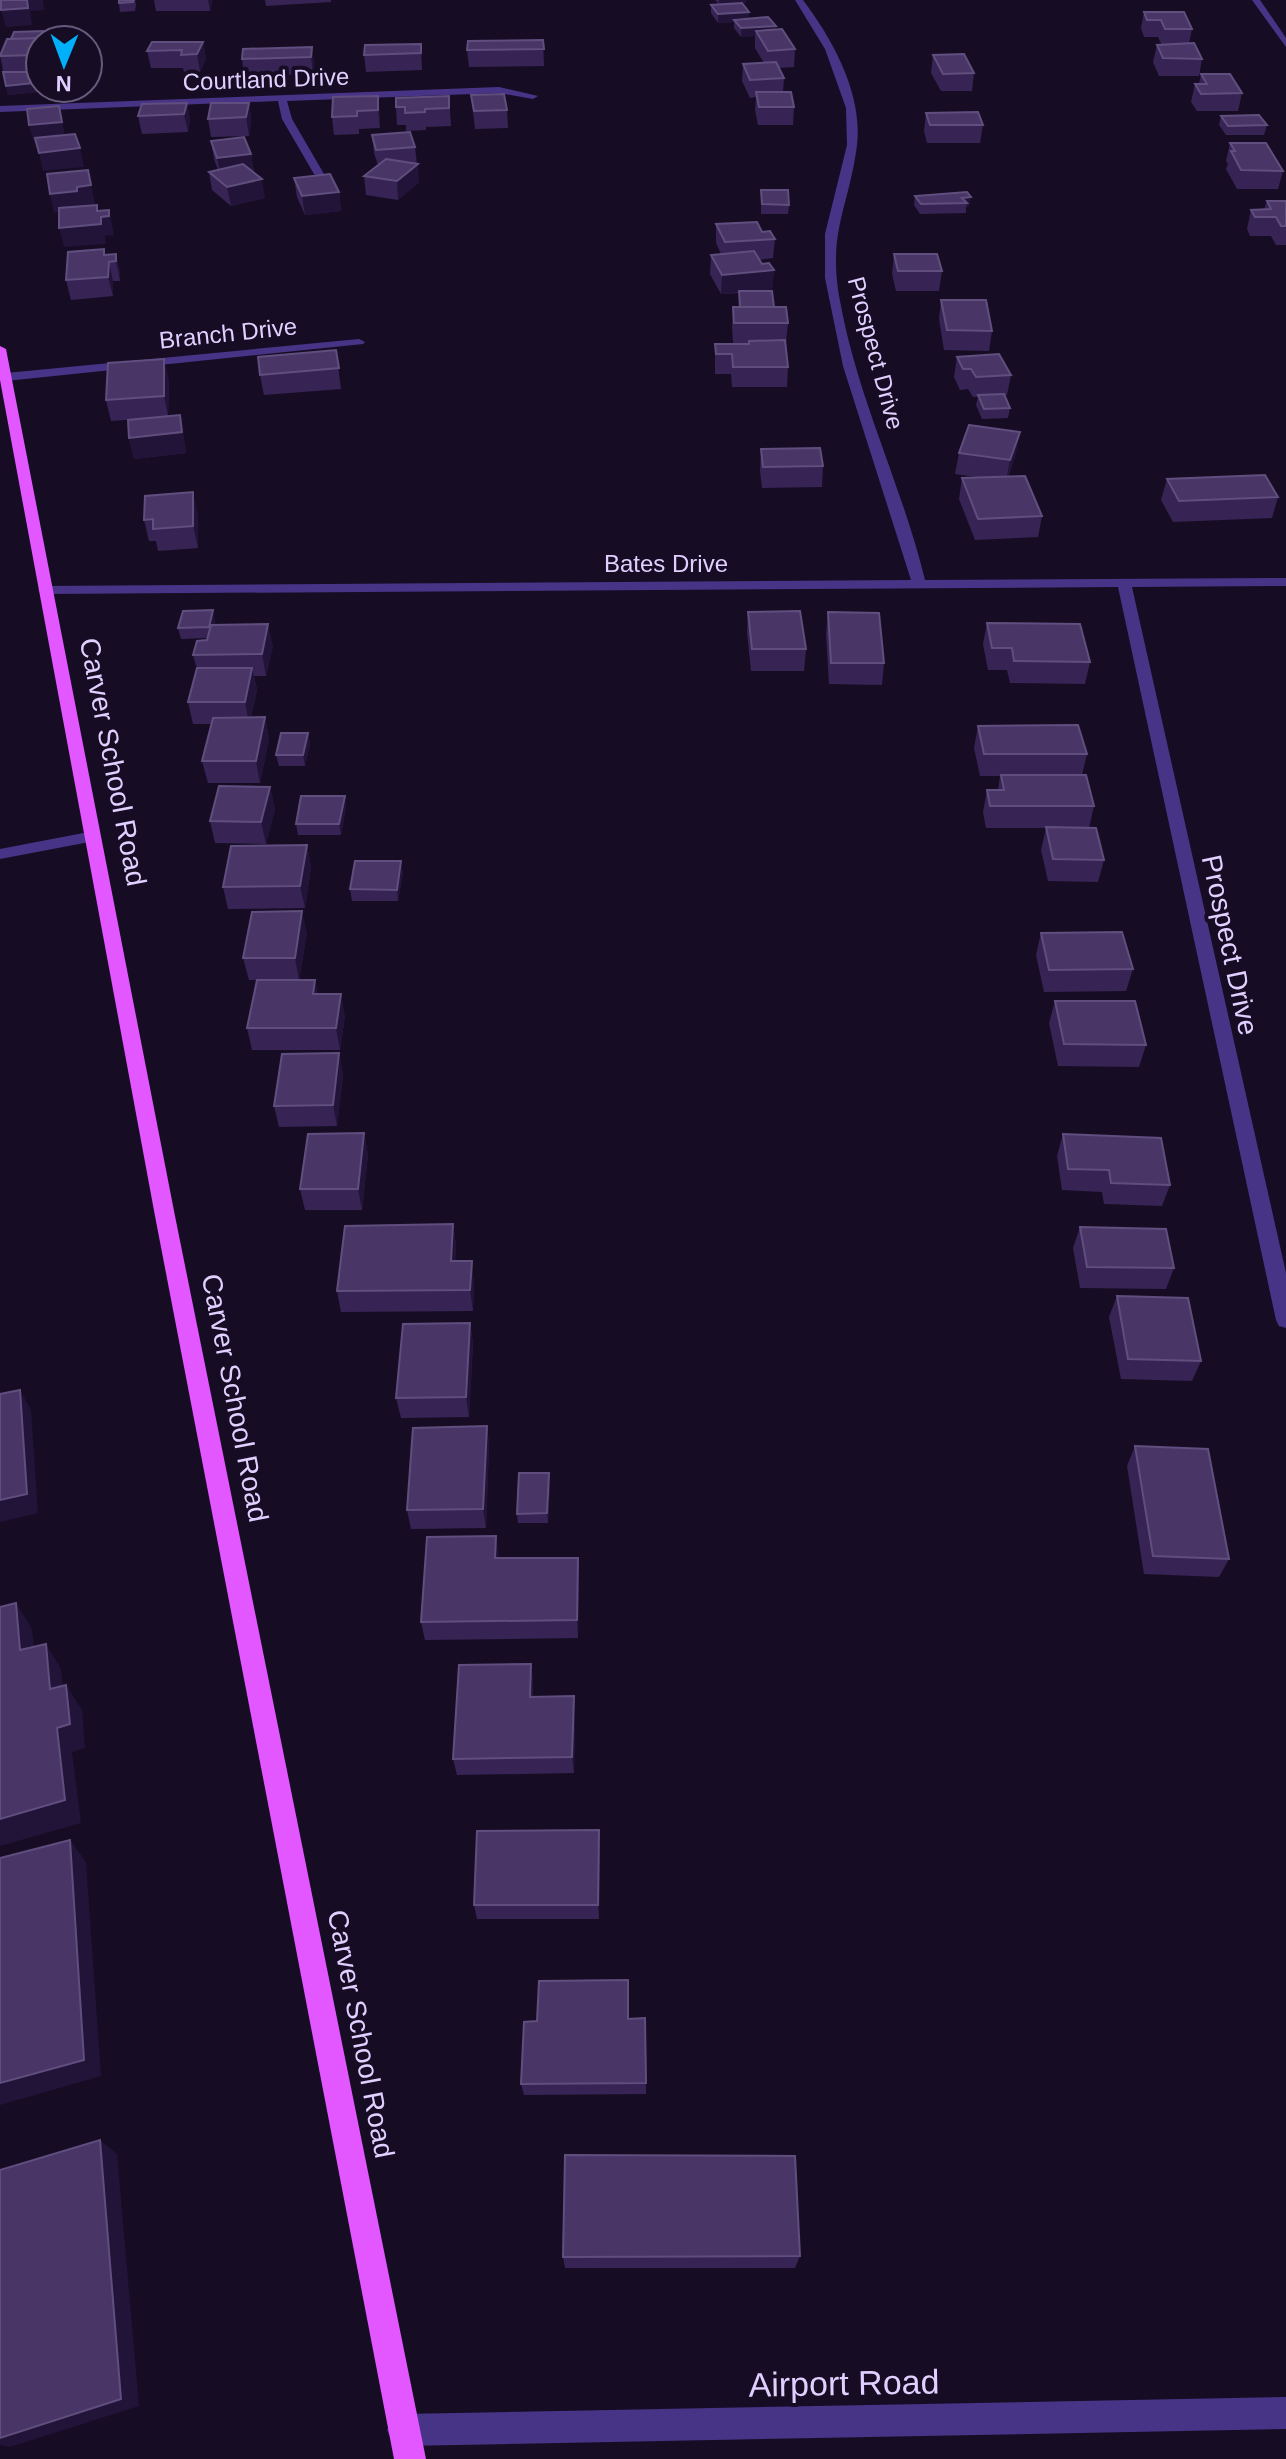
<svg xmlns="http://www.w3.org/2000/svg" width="1286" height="2459" viewBox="0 0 1286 2459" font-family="Arial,sans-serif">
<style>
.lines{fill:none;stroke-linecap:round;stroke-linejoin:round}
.street{fill:#483487;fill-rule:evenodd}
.primary{fill:#e257ff;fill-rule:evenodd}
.wall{fill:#372454}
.shaded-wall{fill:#221339}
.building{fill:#493666;stroke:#604e7e;stroke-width:2}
.labels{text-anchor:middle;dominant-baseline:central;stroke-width:8;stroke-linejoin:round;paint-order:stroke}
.far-street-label{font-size:24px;fill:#dfd0ff;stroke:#160d25}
.street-label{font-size:28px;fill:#dfd0ff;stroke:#160d25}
.near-street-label{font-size:34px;fill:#dfd0ff;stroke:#160d25}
</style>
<rect width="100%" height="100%" fill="#160d25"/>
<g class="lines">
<path class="street" d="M795,0H803C833,40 863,94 857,145C849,208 827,232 840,301C858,400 902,485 925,580L1286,578V586L1132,587L1286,1273V1328L1279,1326L1276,1320L1118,587L45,594L38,590L45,586L911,580L843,366L825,278V234L847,145L846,108L825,49Z
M1252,0H1260L1286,38V47Z
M499,87L538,96L533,99L499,93L287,101L292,119L324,174L319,177L314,174L282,119L278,101L0,112V106Z
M359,339L365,342L363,344L6,381L0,377L6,373Z
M94,831L100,832V840L0,859V849Z
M1286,2397V2429L403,2446L392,2441L387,2430L392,2419L403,2414Z"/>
<path class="primary" d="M0,346L6,349L175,1216L426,2459H394L155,1216L0,380Z"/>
</g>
<path class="wall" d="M119,0H135L136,5L135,11L120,12L119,3Z
M154,0H212L210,11H156Z
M265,0H331V2L266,6Z
M715,0H746V3H742L749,18L776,26V30L795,49L794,67L778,68L784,78L783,92L794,107L793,125H758L755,110L756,97L750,98L742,81L743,64L764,63L755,48V36L741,37L734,28V22L718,23L711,13V5L719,4Z
M1144,12L1192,29L1189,43L1202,59L1199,76H1159L1153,62L1157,45H1162L1158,37H1144L1141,28Z
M43,31L45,40H40V72H33L37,92L8,95L0,55L11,39Z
M543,40L544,66L469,67L467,50Z
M203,42L206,59L200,72H184L183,68H151L147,51Z
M421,44L422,70L366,72L364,55Z
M312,47L314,65L313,74L244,76L242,59Z
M933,55L974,73L972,91H941L931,73Z
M1201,74L1242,93L1238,111H1197L1191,102L1195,84H1199Z
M471,95L507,110L508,128L475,129Z
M378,96L380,128L359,129V134L334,135L332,117Z
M449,96L451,126L426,127V130L406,131V125H397L396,107Z
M187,103L190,120L188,132L142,134L138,116Z
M249,103L251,120L249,136L211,137L208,119Z
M926,113L983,125L980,143H927L924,131Z
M1221,116L1267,125L1264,135H1226L1219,125Z
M372,135L415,147L419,182L398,200L366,195L364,176L378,165L374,153Z
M211,141L251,154L254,173L265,198L231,206L212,190L209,172L218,170L214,159Z
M1230,143L1283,171L1278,189H1237L1226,169L1228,164L1226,161Z
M294,178L339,192L341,211L305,215L297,197Z
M761,190L789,205L788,214H761Z
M967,192L969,206L966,207V213L920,214L914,205L915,196Z
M1267,201H1286V245H1276L1271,236H1250L1247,229L1251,210L1264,209Z
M716,224L762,232L775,239L773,258L759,260L762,264L774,270L772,289L754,291L774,307L788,323L786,343H785L788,367L787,387H732L731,374H715V344L749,343H733L732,327L733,307H739V293L721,294L710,274L711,255L721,254L716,243Z
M104,249L105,255L116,254L120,273V281H113V296L71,300L66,280Z
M894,254L942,271L939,291H896L892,274Z
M941,300L992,331L989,351L944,350L939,319Z
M336,350L341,389L264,395L260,375Z
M957,357L1011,375L1007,395H1004L1010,408L1008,418L982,419L976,405L978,397H973L968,389L960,390L954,377Z
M169,380L168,416L180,415L186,453L134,459L129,438L163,417L111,421L106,400Z
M761,449L823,466L822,487L762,488L760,470Z
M959,453H1016L1008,477L1042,516L1038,537L975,540L959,499L962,478H983L955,474Z
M1167,479L1278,497L1272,518L1173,522L1161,500Z
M198,514V548L158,551L156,541H149L144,520Z
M748,612L806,649L804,671H751L747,633Z
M828,612L884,663L882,685L829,684L826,634Z
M215,621L214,625L273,646L266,676H254L257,690L251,717H265L269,739L260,783H208L202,761L211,724H193L188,702L197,669L193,655L207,638L181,639L178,628Z
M987,623L1090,662L1085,684L1010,683L1007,670H988L983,644Z
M978,726L1087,754L1082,775L1094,806L1089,828L1104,860L1098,882L1048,881L1041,850L1046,828H986L983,812L987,790H998L1000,776H980L974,748Z
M308,733L310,744L305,766H279L276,755Z
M270,787L275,809L266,844L215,843L210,821Z
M346,807L341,835H298L296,824Z
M307,845L311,867L305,908L228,909L223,887Z
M403,872L398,901H352L350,889Z
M307,933L299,980H267L345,1016L340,1050H252L247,1028L257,980H249L243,958Z
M1041,933L1133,969L1126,991L1044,992L1036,955Z
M1055,1001L1146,1045L1139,1067L1058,1066L1049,1023Z
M339,1053L343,1075L337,1126L279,1127L274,1106Z
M364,1133L368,1155L362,1210H305L300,1189Z
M1063,1134L1170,1185L1162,1206L1104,1204L1102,1192L1062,1190L1057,1156Z
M453,1224L456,1246L455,1261L474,1282L473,1311L341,1312L337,1291Z
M1080,1227L1174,1268L1166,1289L1080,1288L1073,1248Z
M1117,1296L1201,1361L1192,1381L1121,1379L1109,1317Z
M470,1323L473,1343L469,1417L401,1418L396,1398Z
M487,1426L489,1446L486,1528L411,1529L407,1510Z
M1135,1446L1229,1559L1219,1577L1144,1574L1127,1466Z
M550,1483L548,1523H518L517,1514Z
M496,1536L498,1558H578L579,1577L578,1638L425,1640L421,1622Z
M531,1664L533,1682V1697L575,1713L574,1773L457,1775L453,1759Z
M600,1845L599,1919H477L474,1905Z
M645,2018L646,2094L524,2095L521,2084L628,2019Z
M800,2256L795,2268H565L563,2257Z"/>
<path class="shaded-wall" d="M27,0H43L44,10L30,11L32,25L6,27L1,10Z
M208,0H212L210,11Z
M719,0H746V3L719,5Z
M749,12V20H734V22L718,23V14Z
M776,26V34L756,31L755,36L741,37V28Z
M43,31L45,40H40V71L36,55L38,43Z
M203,42L206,59L200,72L197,54Z
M312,47L314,65L313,74L311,57Z
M35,83L37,92L8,95L6,86Z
M378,96L380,114V128L378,110Z
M187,103L190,120L188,132L184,114Z
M249,103L251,120L249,136L246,117Z
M59,106L66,140L34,143L29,125Z
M80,148L84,167L43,171L39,153Z
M251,154L254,173L221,176L217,158Z
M418,164L419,182L398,200L397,181Z
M88,170L95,204L81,206L82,210L54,213L50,194L77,187Z
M262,179L265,198L231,206L227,187Z
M339,192L341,211L305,215L302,196Z
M971,197L969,206L966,207L967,203L962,198Z
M97,205L101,225V217L109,210L114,235L105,236L106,244L64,247L59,228Z
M116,254L120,273V281L116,261Z
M109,262L113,281V296L108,277Z
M774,270L772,289L721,294L722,275Z
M164,359L169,380L168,416L164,396Z
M180,415L186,453L134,459L129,438Z
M1020,432L1016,453L1006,481L1010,460Z
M193,492L198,514V548L193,526Z
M213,610L215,621L211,638L209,627Z
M268,624L273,646L266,676L262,654Z
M252,668L257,690L249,724L245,702Z
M265,717L269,739L260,783L256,761Z
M308,733L310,744L305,766L303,755Z
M270,787L275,809L266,844L261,822Z
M345,796L346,807L341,835L339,824Z
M307,845L311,867L305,908L300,886Z
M401,861L403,872L398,901L397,890Z
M302,911L307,933L299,980L295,958Z
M315,980L320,1002L313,994Z
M341,994L345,1016L340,1050L336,1028Z
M339,1053L343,1075L337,1126L333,1105Z
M364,1133L368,1155L362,1210L358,1189Z
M453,1224L456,1246L454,1282L451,1261Z
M472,1261L474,1282L473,1311L470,1290Z
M470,1323L473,1343L469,1417L466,1397Z
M20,1390L31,1410L38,1513L0,1522V1500Z
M487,1426L489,1446L486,1528L483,1509Z
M549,1473L550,1483L548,1523L547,1513Z
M496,1536L499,1555L498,1577L495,1558Z
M578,1558L579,1577L578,1638L577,1620Z
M16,1603L32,1629L37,1675L20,1650Z
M46,1644L61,1669L66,1714L50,1689Z
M531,1664L533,1682L532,1714L530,1697Z
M66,1685L82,1710L85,1748L72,1752L81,1823L0,1846V1819L57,1728Z
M574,1696L575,1713L574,1773L572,1757Z
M599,1830L600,1845L599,1919L598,1905Z
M70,1840L86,1862L101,2076L0,2105V2083Z
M100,2140L117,2154L139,2406L10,2447L0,2445V2438Z"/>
<path class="building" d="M1,0H27L28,8L1,10Z
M119,0H134L133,2L119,3Z
M742,3L749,12L718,14L711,5Z
M1144,12H1184L1192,29H1165L1161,20H1147Z
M768,17L776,26L741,28L734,20Z
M782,29L795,49L768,51L756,31Z
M43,31L40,38L11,39L14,32Z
M43,38L42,40H40V45L36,55L0,56L7,39Z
M543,40L544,49L467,50L468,41Z
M152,42H203L197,54L181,55L182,50L147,51Z
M1194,43L1202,59L1163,58L1157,45Z
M421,44V53L364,55L365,45Z
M312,47L311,57L242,59L243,49Z
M964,54L974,73L943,74L933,55Z
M776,62L784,78L750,80L743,64Z
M3,72H32L35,83L6,86Z
M1201,74H1230L1242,93L1201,94L1195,84H1207Z
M756,92H791L794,107H759Z
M504,94L507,110L474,111L471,95Z
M378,96V110L357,111V116L332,117L333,97Z
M449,96V108L425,109V112L405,113V107H396V98Z
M187,103L184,114L138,116L142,104Z
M211,103H249L246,117L208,119Z
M59,106L62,122L29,125L27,109Z
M978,112L983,125H930L926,113Z
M1259,115L1267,125L1228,126L1221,116Z
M410,132L415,147L376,150L372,135Z
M75,134L80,148L39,153L35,138Z
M244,137L251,154L217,158L211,141Z
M1230,143H1266L1283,171L1241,170L1231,151H1235Z
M386,159L418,164L397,181L364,176Z
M243,164L262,179L227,187L209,172Z
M88,170L91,185L77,187V191L50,194L47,174Z
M330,174L339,192L302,196L294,178Z
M761,190H788L789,205L762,204Z
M967,192L971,197L962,198L967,203L921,204L915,196Z
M1267,201H1286V226H1281L1276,217H1255L1251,210L1271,209Z
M97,205V211L109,210V216L101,217V224L59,228V208Z
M757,222L762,232L770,231L775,239L725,242L716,224Z
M104,249V255L116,254V261L109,262L108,277L66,280L68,252Z
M754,251L762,264L769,263L774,270L722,275L711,255Z
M894,254H937L942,271H898Z
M739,291H772L774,307H740Z
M941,300H986L992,331L947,330Z
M733,307H786L788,323H734Z
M785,340L788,367H733L732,354H716L715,344H749V341Z
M336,350L339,368L260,375L258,357Z
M999,354L1011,375L976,377L971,369H963L957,357Z
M164,359V396L106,400L108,363Z
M1004,394L1010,408L984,409L978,395Z
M180,415L182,432L129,438L128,420Z
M969,425L1020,432L1010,460L959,453Z
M820,448L823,466L763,467L761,449Z
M1265,475L1278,497L1179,501L1167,479Z
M1025,476L1042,516L978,519L962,478Z
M193,492V526L153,529V519L144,520L145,496Z
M213,610L209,627L178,628L183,611Z
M800,611L806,649H752L748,612Z
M828,612L879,613L884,663H831Z
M987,623L1080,624L1090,662L1014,661L1012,648H992Z
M268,624L262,654L193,655L197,641L207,640L211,625Z
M197,668H252L245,702H188Z
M265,717L256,761H202L213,718Z
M1078,725L1087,754H984L978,726Z
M281,733H308L303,755H276Z
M1001,775H1086L1094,806H990L987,790H1004Z
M219,786L270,787L261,822L210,821Z
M301,796H345L339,824H296Z
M1046,827L1096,828L1104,860L1053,859Z
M307,845L300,886L223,887L231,846Z
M355,861H401L397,890L350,889Z
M302,911L295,958H243L252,912Z
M1122,932L1133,969L1049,970L1041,933Z
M257,980H315L313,994H341L336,1028H247Z
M1055,1001H1135L1146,1045L1064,1044Z
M339,1053L333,1105L274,1106L282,1054Z
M364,1133L358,1189H300L308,1134Z
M1063,1134L1161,1138L1170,1185L1111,1183L1109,1170L1068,1169Z
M453,1224L451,1261H472L470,1290L337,1291L345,1226Z
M1080,1227L1166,1229L1174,1268L1087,1267Z
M1117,1296L1188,1298L1201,1361L1128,1359Z
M470,1323L466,1397L396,1398L403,1324Z
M20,1390L27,1494L0,1500V1394Z
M487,1426L483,1509L407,1510L413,1428Z
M1135,1446L1208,1449L1229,1559L1153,1556Z
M519,1473H549L547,1513L517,1514Z
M496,1536L495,1558H578L577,1620L421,1622L427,1537Z
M16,1603L20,1650L46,1644L50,1689L66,1685L70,1724L57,1728L65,1800L0,1819V1607Z
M531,1664L530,1697L574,1696L572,1757L453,1759L459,1665Z
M599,1830L598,1905H474L477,1831Z
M70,1840L84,2060L0,2083V1858Z
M628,1980V2019L645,2018L646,2083L521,2084L524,2022L537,2021L539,1981Z
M100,2140L121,2399L0,2438V2170Z
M565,2155L795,2156L800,2256L563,2257Z"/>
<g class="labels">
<g class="far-street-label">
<text transform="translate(266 79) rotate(-2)">Courtland Drive</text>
<text transform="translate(228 333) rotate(-6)">Branch Drive</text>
<text transform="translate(876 353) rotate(75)">Prospect Drive</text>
<text x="666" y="563">Bates Drive</text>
</g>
<g class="street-label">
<text transform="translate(113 762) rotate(79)">Carver School Road</text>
<text transform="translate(1230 945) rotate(78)">Prospect Drive</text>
<text transform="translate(235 1398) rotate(79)">Carver School Road</text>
<text transform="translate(361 2034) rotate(79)">Carver School Road</text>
</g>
<g class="near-street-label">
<text transform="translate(844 2383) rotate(-1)">Airport Road</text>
</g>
</g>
<g transform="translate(64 64) rotate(181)"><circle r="38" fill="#160d25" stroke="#665b7c" stroke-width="2"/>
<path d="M0-6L14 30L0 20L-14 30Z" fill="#00b0fb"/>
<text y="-12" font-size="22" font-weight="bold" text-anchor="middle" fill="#dfd0ff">N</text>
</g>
</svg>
